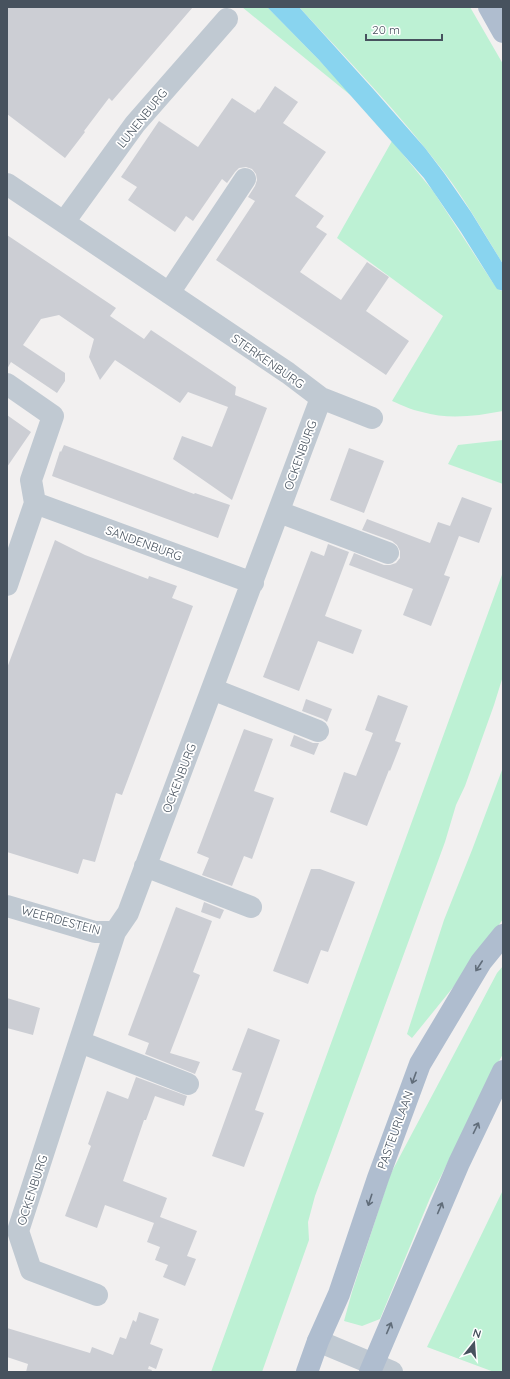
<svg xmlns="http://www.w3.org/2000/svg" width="510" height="1379" viewBox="0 0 510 1379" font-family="Quicksand,sans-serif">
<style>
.green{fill:#bdf1d4}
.water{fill:#89d4ef}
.building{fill:#ccced4}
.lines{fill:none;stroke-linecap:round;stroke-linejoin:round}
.minor{stroke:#c0c9d2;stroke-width:22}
.major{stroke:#afbdcf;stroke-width:22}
.oneway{stroke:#616d7a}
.labels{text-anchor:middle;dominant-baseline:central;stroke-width:3.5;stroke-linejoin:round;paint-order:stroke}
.street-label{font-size:12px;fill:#47525e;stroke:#fff}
</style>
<rect width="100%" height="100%" fill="#f2f0f0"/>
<path class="green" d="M242,7H267L319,60L354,98Z
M299,7H470L503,64V264C484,233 466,201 444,172C400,114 348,60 299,7Z
M392,141L433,191L493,283L501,291H503V411C476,416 449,420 422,412C411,410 402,405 392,401L443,316L337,238Z
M503,440V484L448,464L458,445Z
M503,572V676L494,705L465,786L456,805L445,842L315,1196L308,1222L309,1240L262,1372H211Z
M502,770L503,771V919L472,964L412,1038L407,1034L444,920L472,850Z
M503,966V1054L495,1068L430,1198L380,1319L362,1326L344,1321L352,1292L390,1175L497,973Z
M503,1190V1372H494L427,1347Z"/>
<path class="water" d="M267,7H299L374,90L425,148L444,173L471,212L503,264V291L497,289L493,283L461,232L424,178L319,60Z"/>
<path class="building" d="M7,7H193L112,101L109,98L84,131L85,132L65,158L7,114Z
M275,86L298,102L283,123L326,152L295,196L324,216L316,227L327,234L300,272L341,300L367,262L389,277L366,311L409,341L386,375L216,260L255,201L248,197L255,186L257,180L256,174L252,169L246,167L239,168L235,172L227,183L222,179L193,221L186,216L175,232L128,200L137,187L121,177L159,121L198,147L232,98L255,113L258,109L259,110Z
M7,235L116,308L110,316L144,339L151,330L236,387L235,395L267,408L232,500L173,459L182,436L212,447L228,407L188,392L180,403L115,360L100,380L89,357L94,339L59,315L41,319L23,345L65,373V381L57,393L11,362L7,369Z
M7,415L31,432L7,467Z
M64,445L194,494L195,493L230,505L218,538L52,476L60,451L61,452Z
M349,448L384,461L364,513L330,500Z
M462,497L492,508L479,543L459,536L444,575L450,577L431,626L403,615L413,589L349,565L354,553L384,565H390L396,563L400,558V551L397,545L392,541L362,530L367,519L430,543L438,522L450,526Z
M55,540L85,555L148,579L149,576L177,586L172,598L193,606L122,795L116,793L95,862L83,859L78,874L7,852V668Z
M328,544L349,552L325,616L362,630L353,654L318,641L299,691L263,677L311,551L324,556Z
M378,695L408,706L395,741L401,743L390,771L389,770L367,826L330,812L344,772L356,776L373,733L365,730Z
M306,699L332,709L327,722L323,719L302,711Z
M244,729L273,739L254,791L274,798L252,859L244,856L232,886L202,875L209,858L197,853Z
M294,735L313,743H319L314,755L290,746Z
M311,869H320L355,882L328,952L321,950L308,984L273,971Z
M204,902L224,910L220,919L201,912Z
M176,907L212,921L193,972L200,975L170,1053L200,1062L195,1074L145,1054L149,1043L128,1035Z
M7,998L40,1008L33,1035L7,1028Z
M248,1028L280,1040L255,1110L264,1113L244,1167L212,1156L242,1073L232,1070Z
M136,1077L187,1096L184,1106L155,1096L146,1120H144L123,1181L167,1198L160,1217L197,1231L187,1256L196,1259L185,1286L163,1277L168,1265L155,1260L160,1247L147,1242L154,1223L105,1205L97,1228L65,1216L91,1146L88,1144L107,1091L128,1099Z
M139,1312L159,1319L150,1344L163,1349L156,1369L149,1366L148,1369L152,1370L151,1372H26L28,1364L7,1357V1328L90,1353L92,1347L113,1355L120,1337L126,1339L133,1320L136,1322Z"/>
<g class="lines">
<path class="minor" d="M7,184L288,373L321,398L372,418
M64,222L135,124L227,19
M169,293L245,179
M7,384L53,416L31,480L35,503L7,585
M35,503L253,583
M279,512L388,553
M212,689L318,731
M145,866L251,907
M7,906L95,932H115
M80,1042L188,1084
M97,1295L31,1270L18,1231L115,932L128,913L321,398
M318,1341L392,1372"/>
<path class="major" d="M489,7L503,32
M307,1372L318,1341L339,1294L378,1178L420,1064L481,962L503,935
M370,1372L459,1163L503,1071"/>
</g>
<defs><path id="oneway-shaft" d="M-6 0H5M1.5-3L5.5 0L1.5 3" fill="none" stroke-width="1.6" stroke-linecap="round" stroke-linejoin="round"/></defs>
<g class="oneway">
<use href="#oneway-shaft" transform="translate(479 966) rotate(123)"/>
<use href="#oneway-shaft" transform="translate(414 1078) rotate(110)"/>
<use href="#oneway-shaft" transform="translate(476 1128) rotate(-64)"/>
<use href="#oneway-shaft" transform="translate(370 1200) rotate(108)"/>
<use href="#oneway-shaft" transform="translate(440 1208) rotate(-67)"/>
<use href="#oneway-shaft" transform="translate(389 1328) rotate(-67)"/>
</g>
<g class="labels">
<g class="street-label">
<text transform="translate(142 118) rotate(-51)">LUNENBURG</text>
<text transform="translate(268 361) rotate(35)">STERKENBURG</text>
<text transform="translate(300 455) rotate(-70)">OCKENBURG</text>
<text transform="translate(144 543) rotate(20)">SANDENBURG</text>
<text transform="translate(179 778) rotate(-69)">OCKENBURG</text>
<text transform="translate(61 920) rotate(15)">WEERDESTEIN</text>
<text transform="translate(395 1130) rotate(-70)">PASTEURLAAN</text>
<text transform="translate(32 1190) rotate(-72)">OCKENBURG</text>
</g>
</g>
<rect width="510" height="1379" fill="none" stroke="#47525e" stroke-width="16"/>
<g transform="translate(474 1343) rotate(17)" stroke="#ffffff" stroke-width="3" paint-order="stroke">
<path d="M0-3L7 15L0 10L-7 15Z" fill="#47525e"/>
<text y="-6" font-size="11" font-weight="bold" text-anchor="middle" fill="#47525e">N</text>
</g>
<path d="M366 34v6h76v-6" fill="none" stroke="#47525e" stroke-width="2"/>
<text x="372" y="34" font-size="12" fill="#47525e" stroke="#ffffff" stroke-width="3" paint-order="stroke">20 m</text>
</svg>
